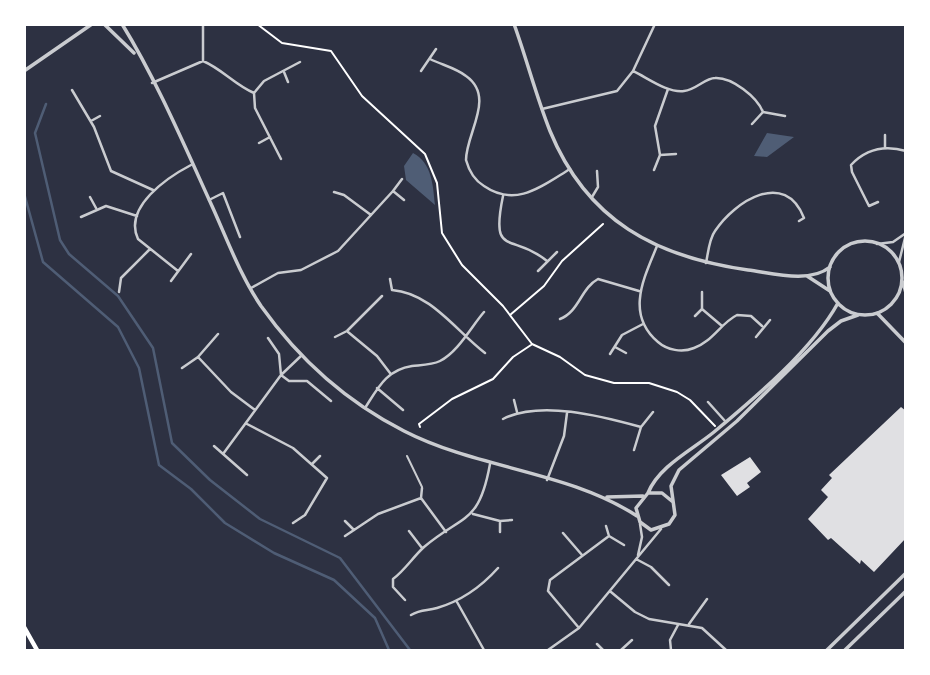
<svg xmlns="http://www.w3.org/2000/svg" width="930" height="675" viewBox="0 0 930 675" font-family="'Libre Baskerville',serif">
<style>
.water{fill:#4f5d75}
.lines{fill:none;stroke-linecap:round;stroke-linejoin:round}
.stream{stroke:#4f5d75;stroke-width:2.5}
.building{fill:#e0e0e3}
.path{stroke:#fff;stroke-width:2}
.service{stroke:#caccd0;stroke-width:2}
.minor{stroke:#caccd0;stroke-width:2.5}
.tertiary{stroke:#caccd0;stroke-width:3.5}
.primary{stroke:#fff;stroke-width:4.5}
</style>
<rect width="100%" height="100%" fill="#2d3142"/>
<path class="water" d="M767,133L794,137L767,157L754,156Z
M413,153C432,163 433,185 435,205L406,180L404,166Z"/>
<g class="lines">
<path class="stream" d="M46,104L35,133L60,240L69,254L118,296L153,348L172,443L210,480L260,519L340,558L410,650
M24,193L43,262L118,327L139,368L159,465L191,489L225,523L274,553L334,580L375,618L389,650"/>
</g>
<path class="building" d="M901,407L906,411V538L874,572L861,560L860,564L831,538L828,540L808,519L828,497L821,490L832,478L829,475Z
M750,457L761,472L747,483L750,487L737,496L721,475Z"/>
<g class="lines">
<path class="path" d="M257,24L282,43L331,51L362,96L425,154L437,183L442,233L462,265L503,306L532,344L560,357L585,375L614,383H649L677,392L690,400L715,426
M510,315L544,286L562,261L603,224
M420,427L419,424L452,399L493,379L513,357L531,345"/>
<path class="service" d="M407,456L422,487"/>
<path class="minor" d="M203,24V61
M430,59C442,65 456,68 466,76C496,97 466,133 466,160C469,171 474,180 484,186C516,208 542,186 570,169
M421,71L436,49
M633,71C648,78 667,93 684,91C696,90 705,78 715,78C732,77 757,97 763,112
M284,72L288,82
M152,83L203,61C222,69 235,85 254,93
M72,90L94,127L111,171L153,190
M542,109L617,91L633,71L655,24
M91,121L100,116
M752,124L763,112L785,116
M885,135V147
M259,143L270,137
M660,155L676,154
M281,159L255,108L254,93L264,81L300,62
M654,170L660,155L655,126L668,89
M402,179L393,191L404,200
M334,192L344,195L371,215
M503,196C490,259 512,232 547,261
M90,197L96,208
M592,197L598,187L597,171
M209,200L223,193L240,237
M878,202L869,206L852,172L851,165C866,149 885,145 906,151
M81,217L106,206L137,216
M877,244L893,242L906,233
M657,246C644,278 625,314 658,342C667,350 682,353 694,348C712,342 721,323 737,315L751,316L762,326
M899,262L906,234
M706,263C708,254 709,239 715,231C735,201 785,169 804,218L799,221
M178,271L138,239C123,207 168,177 191,165
M538,271L557,252
M390,279L392,290C431,293 455,330 485,353
M171,281L191,254
M251,288L278,273L301,270L338,251L393,191
M119,292L121,278L150,249
M702,292V309L722,326
M695,316L702,309
M560,319C579,312 581,288 598,279L639,291
M348,332L377,356L390,373
M335,337L347,331L382,296
M756,337L770,320
M268,338L279,354L281,375L289,381H307L331,401
M615,347L626,353
M610,354L622,335L643,324
M198,357L231,392L255,410
M182,368L198,357L218,334
M377,388L403,410
M514,400L517,412
M708,402L725,421
M365,408C378,388 386,370 412,366C421,365 432,365 440,361C458,352 471,327 484,312
M503,419C540,400 601,416 641,427
M247,424L293,448L327,478L305,515L293,523
M214,446L247,475
M634,450L641,427L653,412
M223,454L281,375L302,355
M312,464L320,456
M547,480L564,436L567,413
M422,488L421,498L446,532
M473,514L500,521L512,520
M345,521L354,530
M500,521V532
M606,526L609,536L624,545
M409,531L422,548
M563,533L582,555
M345,536L378,514L421,498
M638,555L642,537L640,524
M636,559L651,567L669,585
M611,592L635,612L649,619L702,628L726,650
M405,600L393,587V579C405,570 413,557 424,547C463,514 479,525 490,464
M457,602L484,650
M411,615C421,609 427,611 437,608C461,601 481,587 498,568
M689,624L707,599
M579,628L548,591L550,580L609,536
M597,644L603,650
M548,650L579,628L661,529
M621,650L632,640
M671,650L670,640L678,625"/>
<path class="tertiary" d="M104,24L134,53
M122,24C156,79 185,147 212,206C227,239 240,275 261,306C298,358 347,402 404,431C478,469 568,471 637,516
M514,24C527,60 536,96 550,131C587,221 656,257 748,270C772,273 809,284 830,267
M24,71L92,24
M828 278a37 37 0 1 1 74 0a37 37 0 1 1-74 0Z
M807,276L830,291
M903,282L906,293
M877,313L906,343
M648,493C659,466 692,450 714,432C756,397 812,350 838,303
M607,497L643,496
M673,502L662,493H648L636,508L640,522L651,530L669,524L675,515L671,486L679,470L737,421L828,331L841,321L858,315
M827,650L906,573
M845,650L906,591"/>
<path class="primary" d="M24,627L37,650"/>
</g>
<rect width="930" height="675" fill="none" stroke="#ffffff" stroke-width="52"/>
</svg>
